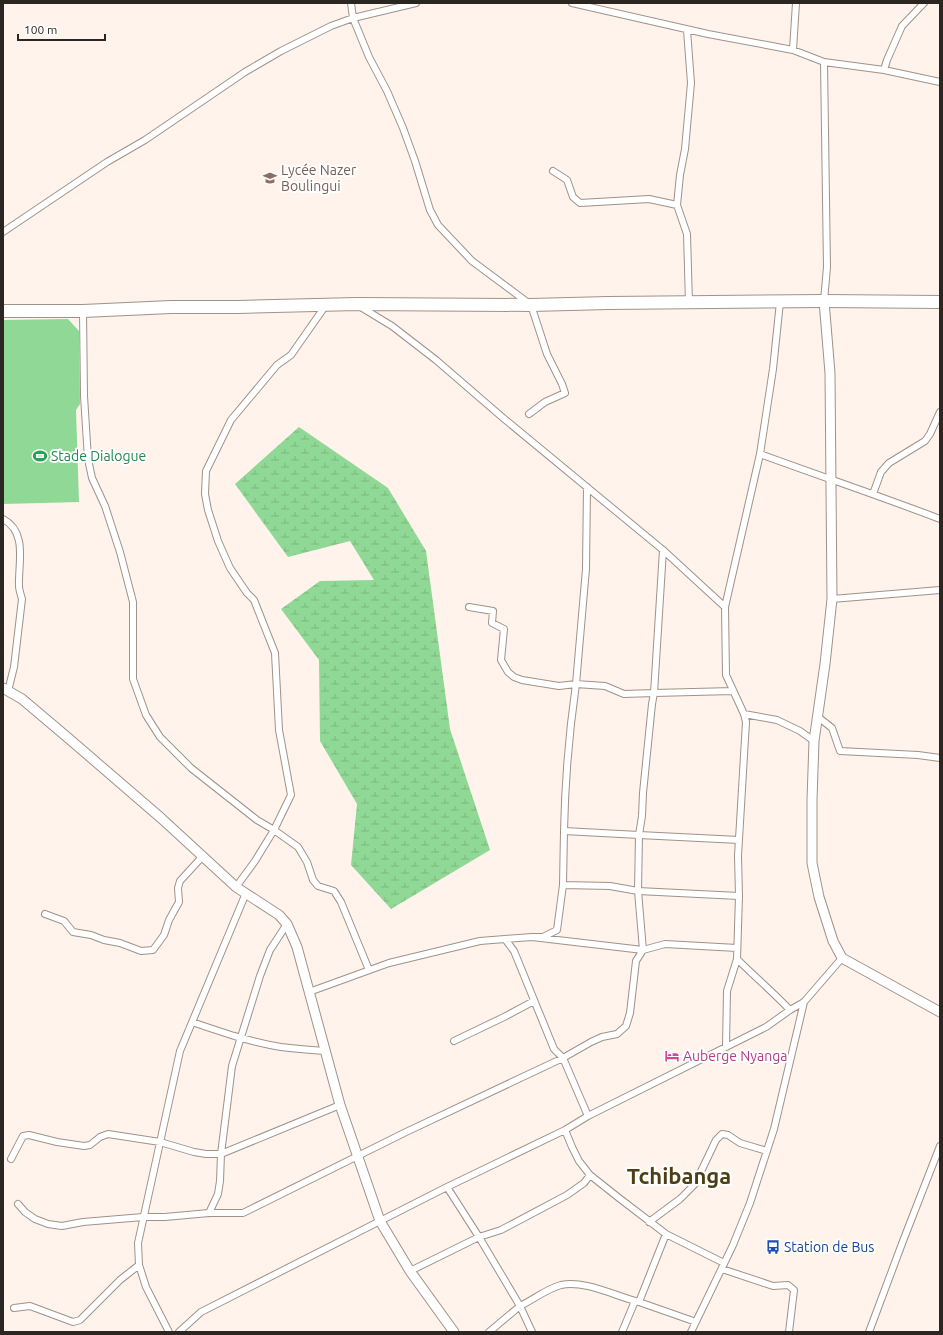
<svg xmlns="http://www.w3.org/2000/svg" width="943" height="1335" viewBox="0 0 943 1335" font-family="Ubuntu,sans-serif">
<style>
.wetland{fill:url(#wetland-marsh)}
.green{fill:#90d895}
.lines{fill:none;stroke-linecap:round;stroke-linejoin:round}
.street-casing{stroke:#9f9289;stroke-width:8}
.secondary-casing{stroke:#9f9289;stroke-width:11}
.highway-casing{stroke:#9f9289;stroke-width:14}
.street{stroke:#fff;stroke-width:6}
.secondary{stroke:#fff;stroke-width:9}
.highway{stroke:#fff;stroke-width:12}
.labels{text-anchor:middle;dominant-baseline:central;stroke-width:4;stroke-linejoin:round;paint-order:stroke}
.education-label{font-size:14px;fill:#785e54;stroke:#fff;text-anchor:start}
.leisure-label{font-size:14px;fill:#27864d;stroke:#fff;text-anchor:start}
.hotel-label{font-size:14px;fill:#b23c85;stroke:#fff;text-anchor:start}
.transit-label{font-size:14px;fill:#164399;stroke:#fff;text-anchor:start}
.town-label{font-size:22px;font-weight:bold;fill:#4c3e15;stroke:#fff}
</style>
<defs>
<pattern id="wetland-marsh" width="20" height="14" patternUnits="userSpaceOnUse"><rect width="20" height="14" fill="#90d895"/><path d="M1 5h8M5 5V1M11 12h8M15 12V8" fill="none" stroke="#7cb980"/></pattern>
</defs>
<rect width="100%" height="100%" fill="#fff3eb"/>
<path class="wetland" d="M299,427L388,488L426,551L450,729L490,850L391,909L351,865L357,804L320,741L319,660L281,609L320,581L374,580L350,541L288,557L235,484Z"/>
<path class="green" d="M68,319L79,331L80,404L76,410L79,502L3,504V320Z"/>
<g class="lines">
<defs>
<path id="street" d="M351,3L353,18L369,57L387,91L403,128L415,161L430,210L438,225L472,261L531,305L547,354L562,384L565,393L545,402L529,414
M572,3L708,34L793,50L824,62L884,70L940,82
M687,30L691,83L685,149L680,175L677,205L687,234L689,303
M793,50L796,3
M884,70L887,60L902,26L924,3
M553,171L567,180L573,197L580,203L649,199L677,205
M3,232L107,162L145,140L245,72L281,51L331,26L353,18L416,3
M824,301L827,267L824,62
M326,305L291,355L277,365L231,420L206,471L205,494L208,510L218,541L230,568L247,593L254,600L275,653L279,730L291,795L274,830L298,847L307,862L313,880L318,886L334,891L341,902L369,970
M359,306L392,326L436,360L502,417L663,550L725,607
M83,311L84,396L88,459L92,478L105,506L120,552L133,602V679L146,715L160,737L191,768L257,820L274,830L255,861L236,887
M760,454C820,476 880,496 940,519
M873,494L881,472L889,463L925,441L930,434L940,412
M3,519C28,532 18,564 19,586C19,590 21,595 22,599L14,667L8,691
M832,599L940,590
M469,607L493,611L492,623L504,629L501,660L508,672L514,677L522,680L559,686L576,684L586,569L587,487
M733,691L654,693L652,704L643,793L642,816L639,835L739,840
M744,714L777,720L800,731L814,741
M818,717L832,728L840,751L918,755L940,758
M564,831C565,782 569,733 576,684L605,686L624,694L654,693L663,550
M45,914L64,921L73,932L91,935L104,940L120,943L141,951L153,950L164,935L169,920L179,902L178,888L180,881L202,857
M532,937H543L557,930L563,885L564,831L639,835L638,891L739,896
M505,939L532,937L643,950L638,891L610,886L563,885
M737,959C754,976 773,992 790,1010
M309,992L389,963L480,941L505,939L514,951L554,1049L563,1058L588,1116
M192,1022C221,1032 250,1042 281,1047C296,1049 310,1050 325,1051
M454,1041L504,1017L534,1001
M726,1047L727,991L737,959L739,896L738,856L746,722L744,714L726,675L725,607L760,454L773,369L780,302
M565,1130L572,1147L579,1161L590,1175L619,1198L666,1234L724,1263
M11,1159L23,1136L29,1135L57,1142L84,1146L90,1145L100,1137L108,1134L160,1142L194,1152L206,1154H221L340,1105
M447,1187L479,1237L520,1306L489,1332
M18,1204L25,1212L35,1219L48,1224L62,1226L83,1222L143,1217H165L209,1213H243L406,1132L563,1058L591,1042L602,1037L617,1034L626,1026L630,1013L636,961L643,950L665,944L737,948
M209,1213L218,1194L220,1181L221,1154L232,1066L260,976L270,950L287,924
M649,1222L680,1199L695,1184L716,1140L722,1134L728,1135L740,1143L767,1151
M722,1269L773,1286L788,1285L794,1290L789,1332
M410,1271L479,1237L501,1230L567,1195L584,1183L590,1175
M639,1302L696,1322
M14,1308L30,1306L73,1322L80,1320L120,1280L139,1265
M169,1332L146,1287L139,1265L138,1243L180,1051L246,893
M179,1332L201,1312L447,1187L565,1130L588,1116L766,1027L790,1010L804,1002L842,958
M532,1332L520,1306C533,1300 546,1289 561,1285C585,1280 615,1296 639,1302L666,1234
M622,1332L635,1301
M691,1332L733,1245L750,1203L774,1129L804,1002
M869,1332L903,1241L940,1146"/>
<path id="secondary" d="M824,301L830,373L832,599L825,664L814,741L812,800V863L819,897L833,941L842,958L940,1012
M3,688L22,699L67,737L161,818L236,887L279,915L287,924L297,947L340,1105L380,1221L410,1271L454,1332"/>
<path id="highway" d="M3,311H83L171,307H238L357,304L531,305L608,303L824,301L940,302"/>
</defs>
<use href="#street" class="street-casing"/>
<use href="#secondary" class="secondary-casing"/>
<use href="#highway" class="highway-casing"/>
<use href="#street" class="street"/>
<use href="#secondary" class="secondary"/>
<use href="#highway" class="highway"/>
</g>
<defs>
<symbol id="school-bare" viewBox="-9 -9 18 18"><path d="M0-5L7-2L0 1L-7-2ZM-4 1L0 2.5L4 1V4Q0 6-4 4Z" fill="#8d6e63" stroke="#fff" stroke-width="2.5" paint-order="stroke"/></symbol>
<symbol id="stadium-bare" viewBox="-9 -9 18 18"><path d="M0-5a6.5 5 0 1 0 0 10a6.5 5 0 1 0 0-10ZM-3.5-1.8h7v3.6h-7Z" fill="#2e9e5b" stroke="#fff" stroke-width="2.5" paint-order="stroke"/></symbol>
<symbol id="hotel-bare" viewBox="-9 -9 18 18"><path d="M-6-4.5h1.5V1H6V5H4.5V3h-9V5H-6ZM-4 0a1.8 1.8 0 1 1 3.6 0ZM.5 0V-2.5h3Q6-2.5 6 0Z" fill="#d1479c" stroke="#fff" stroke-width="2.5" paint-order="stroke"/></symbol>
<symbol id="bus-bare" viewBox="-9 -9 18 18"><path d="M-5-6H5V4H4V6H2V4H-2V6H-4V4H-5ZM-3.5-4V0h7V-4ZM-3.5 1.2v1.5H-2V1.2ZM2 1.2v1.5H3.5V1.2Z" fill="#1a4fb4" stroke="#fff" stroke-width="2.5" paint-order="stroke"/></symbol>
</defs>
<g fill-rule="evenodd">
<use href="#school-bare" x="260" y="168" width="20" height="20"/>
<use href="#stadium-bare" x="30" y="446" width="20" height="20"/>
<use href="#hotel-bare" x="662" y="1046" width="20" height="20"/>
<use href="#bus-bare" x="763" y="1237" width="20" height="20"/>
</g>
<g class="labels">
<g class="education-label">
<text x="281" y="170">Lycée Nazer<tspan x="281" dy="16">Boulingui</tspan></text>
</g>
<g class="leisure-label">
<text x="51" y="456">Stade Dialogue</text>
</g>
<g class="hotel-label">
<text x="683" y="1056">Auberge Nyanga</text>
</g>
<g class="transit-label">
<text x="784" y="1247">Station de Bus</text>
</g>
<g class="town-label">
<text x="679" y="1175">Tchibanga</text>
</g>
</g>
<rect width="943" height="1335" fill="none" stroke="#2b2622" stroke-width="8"/>
<path d="M18 34v6h87v-6" fill="none" stroke="#2b2622" stroke-width="2"/>
<text x="24" y="34" font-size="12" fill="#2b2622" stroke="#ffffff" stroke-width="3" paint-order="stroke">100 m</text>
</svg>
